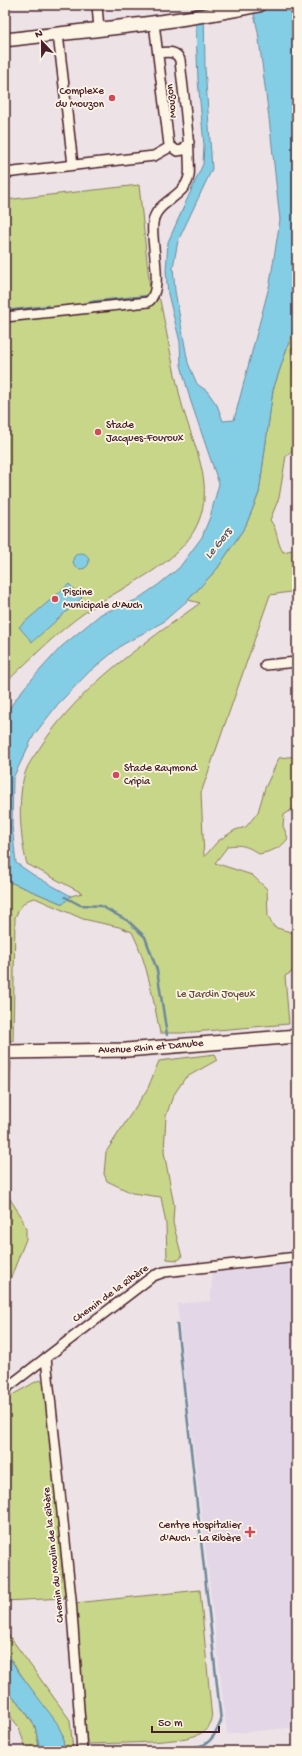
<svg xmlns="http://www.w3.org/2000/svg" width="302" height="1756" viewBox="0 0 302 1756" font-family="'Gochi Hand',sans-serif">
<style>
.built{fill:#e3d6e7}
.green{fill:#c8d68a;stroke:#897a5a}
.water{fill:#84cee5;stroke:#6d889b}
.pier{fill:#ede3e6}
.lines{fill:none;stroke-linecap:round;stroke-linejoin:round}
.stream{stroke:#6d889b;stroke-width:2.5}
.street-casing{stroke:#4a1f2b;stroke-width:12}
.secondary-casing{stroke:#4a1f2b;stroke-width:16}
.street{stroke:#fcf5e5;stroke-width:9}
.secondary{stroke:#fcf5e5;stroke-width:13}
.poi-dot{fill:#d1495b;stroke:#fcf5e5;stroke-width:1.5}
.labels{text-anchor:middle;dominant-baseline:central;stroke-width:3.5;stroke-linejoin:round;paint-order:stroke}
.poi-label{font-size:11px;fill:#4a1f2b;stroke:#fcf5e5;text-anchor:start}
.street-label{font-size:11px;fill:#4a1f2b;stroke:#fcf5e5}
.park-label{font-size:11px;fill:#6a4d43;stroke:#fcf5e5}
.water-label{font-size:12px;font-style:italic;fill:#5b5463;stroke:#fcf5e5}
</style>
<rect width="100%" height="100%" fill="#ede3e6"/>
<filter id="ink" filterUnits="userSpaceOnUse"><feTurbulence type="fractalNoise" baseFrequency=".025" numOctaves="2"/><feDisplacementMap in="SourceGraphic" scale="8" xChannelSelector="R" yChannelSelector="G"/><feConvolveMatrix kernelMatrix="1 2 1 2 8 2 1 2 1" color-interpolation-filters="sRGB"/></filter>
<g filter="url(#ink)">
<path class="built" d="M297,1264V1727L227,1734L177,1304L210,1301L213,1272Z"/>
<path class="green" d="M139,185L150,289L160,300C167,334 173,368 181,401C188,429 201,455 204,483C210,556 135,577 87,611C57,632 32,658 5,683V200Z
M297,318V348L291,349L297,395V442L295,448L286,456L279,498L270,520C278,530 276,541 283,552L297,549V591L270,595L201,793L204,857L218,841L235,830L246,827L258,812L265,788L279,758L297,756V806L284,815L283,826L288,838C283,848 269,852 259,854C248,846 241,844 228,846L215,863L252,875L267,889L268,916L274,927L297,934V969L285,976L289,1024L181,1033H160C153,999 148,964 132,932L119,927L83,919L35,898C23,900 21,907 15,917L13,1041H5V880L63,904L71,896L82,893L27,864C20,840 16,789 28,766C32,758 38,751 43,743C85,682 141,646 200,603L188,600L217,569L246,525L259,493L273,390Z
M215,1054L217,1060L185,1078L173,1096L166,1116L164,1152L174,1205L173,1223L182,1257L178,1260L167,1259L166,1224L161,1197L132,1193L107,1181L104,1174L106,1152L148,1088L159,1061Z
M5,1061L11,1062L6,1193L21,1216L26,1229V1239L5,1292Z
M39,1380L44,1382L65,1598L5,1601V1399Z
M200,1590L212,1720C210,1724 208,1729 203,1732C188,1744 110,1743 87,1744L75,1603Z
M5,1630L70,1720L73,1751H64L63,1736L5,1651Z
M5,1690L21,1705L35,1727L40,1751H27L18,1726L5,1709Z"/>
<path class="water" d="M195,5H204L205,68L212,169L178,241L173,267L175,291L188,363L197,384L207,391L217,405L223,421L234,420L270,283L280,220L269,118L258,32L252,5H289L296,41L297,318L273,390L259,493L246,525L217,569L188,600L163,622L122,645L89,672L58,704L34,735L13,778L12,826L16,863L35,876L71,896L63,904L5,880V714L24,688L61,647L101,614L136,600L158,585L179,568L202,537L210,517L219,484L190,399L181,365L180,342L168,294L166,271L168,242L203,164L204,145L198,80Z
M73 561a8 8 0 1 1 16 0a8 8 0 1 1-16 0Z
M69,584L82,598L32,642L19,627Z
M5,1651L18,1671L57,1723L63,1736L64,1751H40L35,1726L21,1705L5,1690Z"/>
<path class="pier" d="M250,5H291L252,13Z"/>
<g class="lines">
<path class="stream" d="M89,302L148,296
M5,311L48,306
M65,897L80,905L101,906L128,921L145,937L157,970L167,1035
M137,1751C152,1750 192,1751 205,1744C213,1740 218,1729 221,1721L177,1324"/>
<defs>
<path id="street" d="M97,5L99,29
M154,23L169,145L177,151L183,150L189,142
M58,34L73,165
M5,173L154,156L170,147
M5,317L148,302C165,290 150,242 153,223C155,201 185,198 189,176C190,170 189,162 189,155C188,123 183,92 180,60C176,50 167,52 158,53
M265,665L297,662
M46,1358L71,1599L82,1751
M5,1389L153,1276L164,1272L297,1257"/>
<g id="secondary">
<path d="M5,40C90,30 175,23 259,5"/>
<path id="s1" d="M5,1052L126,1050L297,1036"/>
</g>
</defs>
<use href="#street" class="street-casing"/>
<use href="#secondary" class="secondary-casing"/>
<use href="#street" class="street"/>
<use href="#secondary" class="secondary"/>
</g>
</g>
<g class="poi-dot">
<circle cx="112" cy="98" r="4"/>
<circle cx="98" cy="432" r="4"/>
<circle cx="55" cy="599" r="4"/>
<circle cx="116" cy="775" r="4"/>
<path d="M248 1526h4v4h4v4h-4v4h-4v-4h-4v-4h4z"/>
</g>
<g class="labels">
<g class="poi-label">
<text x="104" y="92" text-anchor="end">Complexe<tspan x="104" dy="13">du Mouzon</tspan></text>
<text x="106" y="426">Stade<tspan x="106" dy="13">Jacques-Fouroux</tspan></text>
<text x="63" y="593">Piscine<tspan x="63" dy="13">Municipale d'Auch</tspan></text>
<text x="124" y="769">Stade Raymond<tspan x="124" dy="13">Cripia</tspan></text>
<text x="241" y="1526" text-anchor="end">Centre Hospitalier<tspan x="241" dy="13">d'Auch - La Ribère</tspan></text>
</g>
<g class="street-label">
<text transform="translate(172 101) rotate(-96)">Mouzon</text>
<text stroke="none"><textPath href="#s1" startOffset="146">Avenue Rhin et Danube</textPath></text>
<text transform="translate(111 1294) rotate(-36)">Chemin de la Ribère</text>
<text transform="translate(54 1555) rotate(-96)">Chemin du Moulin de la Ribère</text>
</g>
<g class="park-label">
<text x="216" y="995">Le Jardin Joyeux</text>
</g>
<g class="water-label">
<text transform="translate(219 544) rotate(-51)">Le Gers</text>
</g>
</g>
<rect width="302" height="1756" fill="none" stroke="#fcf5e5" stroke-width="20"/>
<rect x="10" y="10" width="282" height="1736" fill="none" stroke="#4a1f2b" stroke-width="1.5" filter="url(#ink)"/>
<g transform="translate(42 42) rotate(338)" stroke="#fcf5e5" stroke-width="3" paint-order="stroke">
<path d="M0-3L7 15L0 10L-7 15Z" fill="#4a1f2b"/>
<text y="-6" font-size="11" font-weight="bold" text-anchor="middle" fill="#4a1f2b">N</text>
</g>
<path d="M152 1726v6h67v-6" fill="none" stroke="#4a1f2b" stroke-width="2"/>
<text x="158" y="1726" font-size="12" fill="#4a1f2b" stroke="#fcf5e5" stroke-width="3" paint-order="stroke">50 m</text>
</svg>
